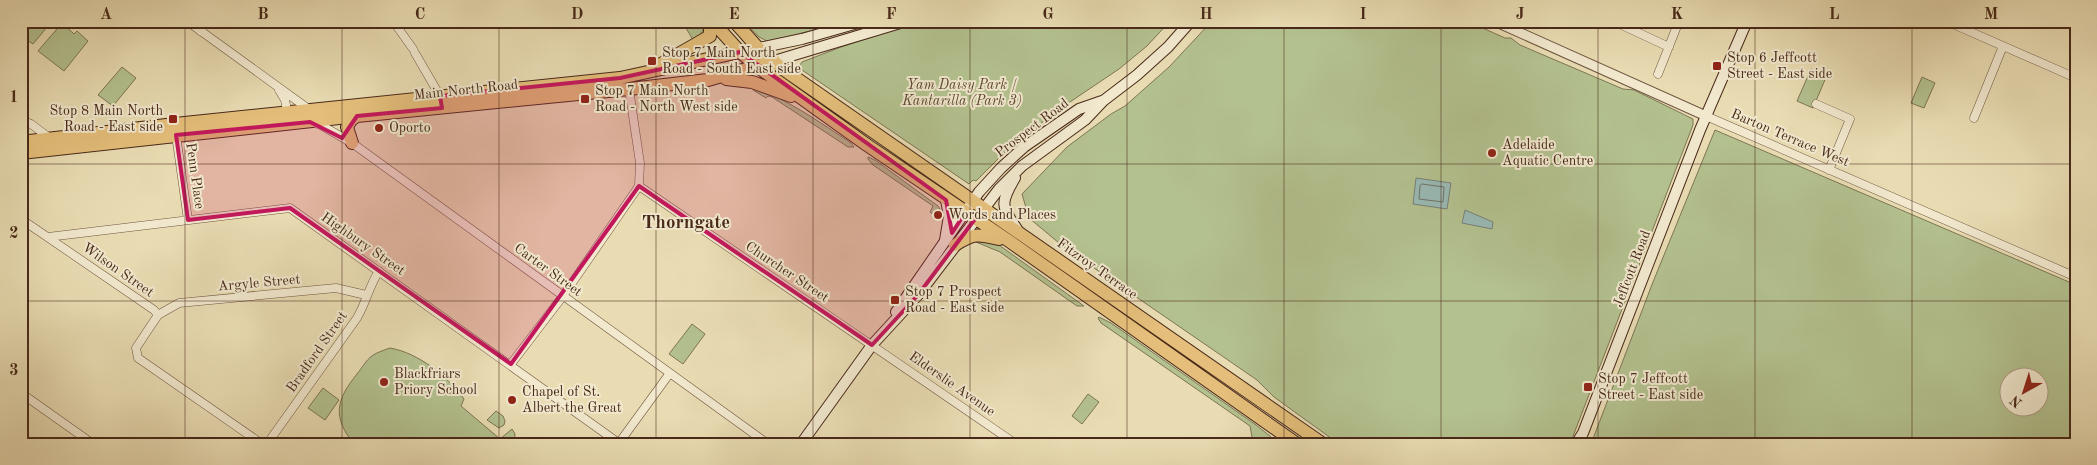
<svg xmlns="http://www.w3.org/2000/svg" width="2097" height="465" viewBox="0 0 2097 465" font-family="'Old Standard TT',serif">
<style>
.green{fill:#b3c18f;stroke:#7e7554;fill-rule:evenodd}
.water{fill:#99bab5;stroke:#798077}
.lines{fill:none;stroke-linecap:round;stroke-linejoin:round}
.shore{stroke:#707267;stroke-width:1}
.minor-casing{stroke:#705640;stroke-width:9}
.tertiary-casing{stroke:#705640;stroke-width:11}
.secondary-casing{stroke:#482919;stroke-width:12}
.trunk-casing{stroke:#482919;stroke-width:14}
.minor{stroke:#f1e8ce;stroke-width:8}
.tertiary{stroke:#f1e8ce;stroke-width:9}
.secondary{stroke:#f1e8ce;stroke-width:10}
.trunk{stroke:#e4be7a;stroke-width:12}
.marked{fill:#c2185b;fill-opacity:0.2;stroke:#c2185b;stroke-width:4;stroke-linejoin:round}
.grid{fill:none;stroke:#482919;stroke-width:1;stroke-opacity:0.55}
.poi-dot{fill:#8f2418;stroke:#f1e8ce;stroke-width:2}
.labels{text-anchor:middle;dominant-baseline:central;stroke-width:4;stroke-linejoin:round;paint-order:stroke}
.poi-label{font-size:14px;fill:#482919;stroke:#f1e8ce;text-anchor:start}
.park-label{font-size:14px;font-style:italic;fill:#5d4731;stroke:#f1e8ce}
.street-label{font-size:14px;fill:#482919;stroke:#f1e8ce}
.district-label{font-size:19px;font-weight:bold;fill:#482919;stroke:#f1e8ce}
.neatline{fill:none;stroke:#482919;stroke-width:2}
.grid-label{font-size:16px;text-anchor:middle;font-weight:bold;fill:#482919}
</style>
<rect width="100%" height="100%" fill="#e9dcb3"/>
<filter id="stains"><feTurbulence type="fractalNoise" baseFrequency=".004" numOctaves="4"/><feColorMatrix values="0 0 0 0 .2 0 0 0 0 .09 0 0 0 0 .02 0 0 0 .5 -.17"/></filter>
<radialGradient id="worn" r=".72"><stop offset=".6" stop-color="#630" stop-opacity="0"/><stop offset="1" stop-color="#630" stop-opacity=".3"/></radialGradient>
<path class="green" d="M28,21H52L33,44L21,36V30Z
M682,21H703L705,24C703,32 700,36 693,40Z
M744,21H853L767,41L759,37Z
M921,21H1170L1147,46L1119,69L1061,108L1008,149L976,181L973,180L969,184L821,83L802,70L800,65L802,62L841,47Z
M1212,21H1467L1505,38H1511L1520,45L1623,89L1634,90L1693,119V125L1570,444H1339L1274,397L1257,380L1065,248L1029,218L1022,194L1067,147L1111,114L1125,106L1169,67Z
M62,23L74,34L77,31L88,41L64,71L38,51Z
M122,67L136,78L113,106L98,95Z
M1811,69L1827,75L1813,108L1797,101Z
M1922,77L1935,83L1924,108L1911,103Z
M755,87C789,101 820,122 851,143L854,147H848L772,97L768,96L766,98L753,90Z
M1715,130L2076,285V444H1591L1653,282ZM2010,378H2040V408H2010Z
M868,157L875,160L938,206L944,216L939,220L930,212L933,206L873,165L868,159Z
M976,242H992L999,245L1084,306H1077L1000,252Z
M1099,317L1111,323L1256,425L1270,436L1275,444H1262L1252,437L1250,426L1101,323L1098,318Z
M692,324L705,334L683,364L669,354Z
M390,348C419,353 448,377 464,399L461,406L500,439L512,429L515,434L514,444H354C332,417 336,400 357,374C362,368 366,360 372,356C377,352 385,350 390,348Z
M323,388L339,400L325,420L308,408Z
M1088,394L1099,402L1082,424L1072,416Z
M496,411L503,416L505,421L504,425L499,428L487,420Z"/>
<path class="water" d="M1416,178L1451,183L1447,209L1413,204Z
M1465,210L1493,222L1492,229L1462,223Z"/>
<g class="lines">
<path class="shore" d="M1422,184L1444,187L1443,202L1419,199L1420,186Z"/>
<defs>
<path id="minor" d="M187,21L310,110
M393,21L413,49
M1613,21L1669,47
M1946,21L2076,78
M1513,29L1516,21
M200,31L207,21
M415,53L440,96
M1658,74L1679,21
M279,90L285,100L288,116
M1816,104L1850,119L1829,170
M1706,116L2076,277
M1974,118L2003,46
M21,120L31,124L51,139
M314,123L321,125L352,143L768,444
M176,135L188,220
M639,186L1016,444
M21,219L154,310L158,315L136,348L138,358L262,444
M48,237L290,208L620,444
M158,315L179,303L336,288L366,295
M511,364L563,296L639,186L640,163L629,89
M21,393L93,444
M619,443L670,373
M267,444L357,318C366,303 369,286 379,271"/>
<path id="tertiary" d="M1494,21L1706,116"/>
<path id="secondary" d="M740,52L802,39L865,21
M774,61L907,21
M1015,178C1000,203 1001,206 1017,229
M945,240L949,216L946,200
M896,312L979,192L1001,168L1024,147L1079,109L1102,101
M801,444L872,345L918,295L999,189L1022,166L1085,120L1103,101L1137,75L1168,47L1191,21
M1576,444L1583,433L1700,130L1747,21"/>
<path id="trunk" d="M712,21L740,52L758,67L867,145L1009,241L1297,444
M734,21L758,48L783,69L1323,444
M661,64L710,36V21
M726,79L752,82L791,96
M21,142L175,124L620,78L740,52
M352,143L347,127L351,120L357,116
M21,153L357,116L629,89L708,80L774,61
M955,245C974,233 977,234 999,239"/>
</defs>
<use href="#minor" class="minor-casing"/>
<use href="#tertiary" class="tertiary-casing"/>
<use href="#secondary" class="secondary-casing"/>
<use href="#trunk" class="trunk-casing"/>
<use href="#minor" class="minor"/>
<use href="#tertiary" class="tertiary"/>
<use href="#secondary" class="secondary"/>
<use href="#trunk" class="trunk"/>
</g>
<path class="marked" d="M740,52L946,200L952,233L965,213L975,219L918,295L872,345L639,186L511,364L290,208L188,220L176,135L310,122L342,138L357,116L442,108L440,96L620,78Z"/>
<path class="grid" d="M185,21V444M342,21V444M499,21V444M656,21V444M813,21V444M970,21V444M1127,21V444M1284,21V444M1441,21V444M1598,21V444M1755,21V444M1912,21V444M21,164H2076M21,301H2076"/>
<g class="poi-dot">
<rect x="647" y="56" width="10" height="10" rx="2.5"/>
<rect x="1712" y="61" width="10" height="10" rx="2.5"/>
<rect x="580" y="94" width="10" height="10" rx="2.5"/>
<rect x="168" y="114" width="10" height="10" rx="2.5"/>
<circle cx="379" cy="128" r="5"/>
<circle cx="1492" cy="153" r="5"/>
<circle cx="938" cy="215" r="5"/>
<rect x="890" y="295" width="10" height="10" rx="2.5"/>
<circle cx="384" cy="382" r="5"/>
<rect x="1583" y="382" width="10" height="10" rx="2.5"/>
<circle cx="512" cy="400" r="5"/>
</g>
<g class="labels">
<g class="poi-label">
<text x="662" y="53">Stop 7 Main North<tspan x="662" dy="16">Road - South East side</tspan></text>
<text x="1727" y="58">Stop 6 Jeffcott<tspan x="1727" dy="16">Street - East side</tspan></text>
<text x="595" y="91">Stop 7 Main North<tspan x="595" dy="16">Road - North West side</tspan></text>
<text x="163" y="111" text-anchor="end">Stop 8 Main North<tspan x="163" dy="16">Road - East side</tspan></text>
<text x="389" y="128">Oporto</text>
<text x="1502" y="145">Adelaide<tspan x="1502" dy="16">Aquatic Centre</tspan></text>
<text x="948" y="215">Words and Places</text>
<text x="905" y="292">Stop 7 Prospect<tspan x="905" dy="16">Road - East side</tspan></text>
<text x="394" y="374">Blackfriars<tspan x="394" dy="16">Priory School</tspan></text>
<text x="1598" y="379">Stop 7 Jeffcott<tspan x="1598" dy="16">Street - East side</tspan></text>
<text x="522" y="392">Chapel of St.<tspan x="522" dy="16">Albert the Great</tspan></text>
</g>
<g class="park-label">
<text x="962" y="85">Yam Daisy Park /<tspan x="962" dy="16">Kantarilla (Park 3)</tspan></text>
</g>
<g class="street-label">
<text transform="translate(466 90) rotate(-6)">Main North Road</text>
<text transform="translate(1032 128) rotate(-37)">Prospect Road</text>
<text transform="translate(1790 138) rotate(23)">Barton Terrace West</text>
<text transform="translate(195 176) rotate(82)">Penn Place</text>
<text transform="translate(363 244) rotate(35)">Highbury Street</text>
<text transform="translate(1097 269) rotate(35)">Fitzroy Terrace</text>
<text transform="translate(1632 269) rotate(-69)">Jeffcott Road</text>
<text transform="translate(118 270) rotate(35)">Wilson Street</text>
<text transform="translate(548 270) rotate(36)">Carter Street</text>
<text transform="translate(787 272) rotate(34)">Churcher Street</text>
<text transform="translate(259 283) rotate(-5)">Argyle Street</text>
<text transform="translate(317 352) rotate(-55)">Bradford Street</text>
<text transform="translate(952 384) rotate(35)">Elderslie Avenue</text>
</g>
<g class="district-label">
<text x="686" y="223">Thorngate</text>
</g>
</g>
<rect width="2097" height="465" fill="none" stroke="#e9dcb3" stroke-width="55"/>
<g transform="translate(2024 392) rotate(219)"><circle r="24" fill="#f1e8ce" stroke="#ad9c86"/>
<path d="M0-4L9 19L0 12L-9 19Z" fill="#8f2418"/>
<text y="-8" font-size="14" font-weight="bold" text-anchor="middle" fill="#482919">N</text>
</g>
<rect x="28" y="28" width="2042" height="410" class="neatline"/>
<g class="grid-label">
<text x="106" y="19">A</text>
<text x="263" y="19">B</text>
<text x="420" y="19">C</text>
<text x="577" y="19">D</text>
<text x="734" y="19">E</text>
<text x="891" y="19">F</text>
<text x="1048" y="19">G</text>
<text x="1206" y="19">H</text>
<text x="1363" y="19">I</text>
<text x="1520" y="19">J</text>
<text x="1677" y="19">K</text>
<text x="1834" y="19">L</text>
<text x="1991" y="19">M</text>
<text x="14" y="102">1</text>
<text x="14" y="238">2</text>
<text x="14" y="375">3</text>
</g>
<rect width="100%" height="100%" filter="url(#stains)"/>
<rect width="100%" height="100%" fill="url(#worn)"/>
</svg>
